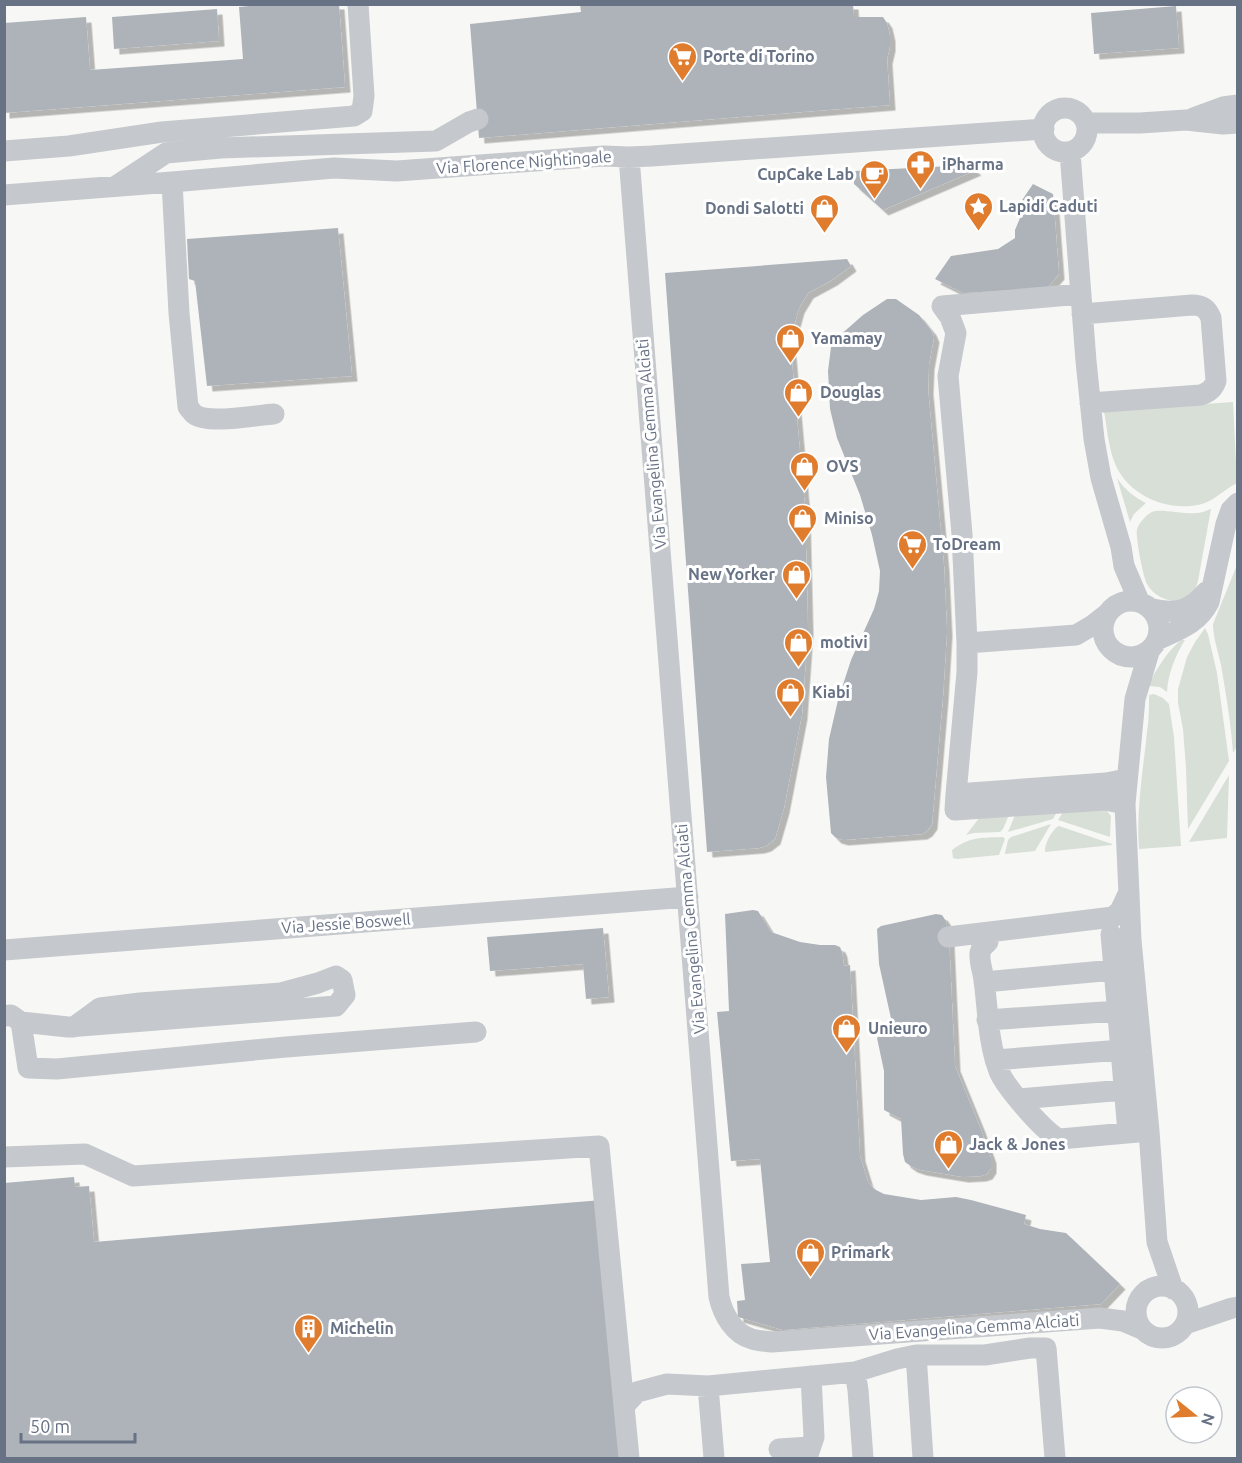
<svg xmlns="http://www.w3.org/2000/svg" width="1242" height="1463" viewBox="0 0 1242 1463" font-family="Ubuntu,sans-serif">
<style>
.green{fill:#d8dfd6}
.building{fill:#aeb3ba;filter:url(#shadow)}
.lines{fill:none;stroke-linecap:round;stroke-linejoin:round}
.minor{stroke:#c5c8cc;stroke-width:21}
.labels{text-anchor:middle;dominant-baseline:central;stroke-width:6;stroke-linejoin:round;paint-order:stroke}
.poi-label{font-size:16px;font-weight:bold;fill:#677285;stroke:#fff;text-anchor:start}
.street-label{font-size:16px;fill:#677285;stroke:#fff}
</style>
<defs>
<filter id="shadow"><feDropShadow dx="5.5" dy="5.5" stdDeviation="0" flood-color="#0004"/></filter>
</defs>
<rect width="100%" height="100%" fill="#f7f8f5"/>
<path class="green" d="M1233,402L1237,483C1225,489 1215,500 1202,504C1168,513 1126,495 1114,461C1108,445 1107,427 1104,411Z
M1117,478C1125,490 1134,497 1146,503L1134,514L1130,522Z
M1211,509L1198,581L1194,593L1182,603C1168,601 1154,597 1147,584C1143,577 1135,535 1137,529C1139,523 1146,515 1152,512C1159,508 1186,515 1197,513C1202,513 1207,510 1211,509Z
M1237,565L1238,744L1233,753C1231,724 1226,694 1221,665C1218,651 1213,638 1213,624Z
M1205,628L1208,634L1217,673L1229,761L1188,829L1186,768L1183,729L1178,703V689L1187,657L1195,642Z
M1181,640H1185C1175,656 1168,674 1167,692L1160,687L1148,686C1156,669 1167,652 1181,640Z
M1154,694L1163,698L1169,704L1174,737L1181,846L1139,849C1136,810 1143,771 1147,732C1149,720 1149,707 1149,695Z
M1229,775L1227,838L1189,842Z
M1106,810L1111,816L1110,837L1058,820L1063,812Z
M1057,812L1053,819L1008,832L1015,815Z
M1009,815L1003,829L1000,832L974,833L966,835L980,817Z
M1051,824L1035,851L1005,854V853L1008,840L1011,837Z
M1059,826L1112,844V845L1045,852C1044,845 1051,832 1057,827Z
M1003,837L1005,839L999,855L957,859L953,858L952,850C971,836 981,838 1003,837Z"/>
<path class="building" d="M270,4H339L345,87L4,113V23L86,17L90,70L243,59L239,7Z
M580,4H853L854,17H883L887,23L890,36V46L887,59L890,105L479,138L470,24L581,12Z
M1176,6L1179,48L1094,54L1091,13Z
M217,9L219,41L114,49L112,17Z
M969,165L976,170L883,210L854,184V171Z
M1033,184L1053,194L1059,274L1047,288L963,293L935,279L951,256L998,249L1015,238V230L1020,218L1016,209Z
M338,228L352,376L207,386L195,281L189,279L187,239Z
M847,259L851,266L832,280L808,293L799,308L790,340L805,508L808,629L802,714L784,808L775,839L766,846L759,848L707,852L665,273Z
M887,299H896L919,315L931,330L934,337L929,364L928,389L944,566L947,631L943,696L932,824L927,831L922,834L843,840L836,838L831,833L826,777L829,739L838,700L851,660L874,609L879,591L880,571L872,535L860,495L837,438L830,409L828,371L831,347L838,337L863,315Z
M753,910L758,911L771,932L800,942L820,945H835L840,947L842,952L844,966L850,965L860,1156L868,1182L874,1189L884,1194L921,1200L956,1197L971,1200L1026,1215L1024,1224L1040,1229L1066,1233L1120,1284L1101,1304L783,1330L738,1317L737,1301L745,1300L741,1264L770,1262L760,1159L731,1161L717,1012L729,1011L725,914Z
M936,914L942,915L946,921L949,939L955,1066L980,1127L991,1158V1168L987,1174L981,1176L963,1177L921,1170L912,1167L905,1162L903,1154L901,1119L884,1110V1071L877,1038L892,1023L879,964L877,929L881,926Z
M603,928L609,997L586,999L583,964L490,971L487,937Z
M74,1177L75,1187L89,1186L94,1242L602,1200L621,1458H4V1183Z"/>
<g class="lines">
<path class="minor" d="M1043 130a22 22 0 1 1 44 0a22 22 0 1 1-44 0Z
M1193,118L1223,107L1238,105
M1086,123H1140L1186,120L1223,124L1238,123
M4,151L69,146L162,132L354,116L362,111L364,96L358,4
M1070,152L1086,361L1094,439L1101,478L1121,547L1124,566L1139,601
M629,157L719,1297C723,1315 734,1334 752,1339C758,1341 765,1341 772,1342L1100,1318L1123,1321L1142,1329
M172,182L179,313L188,407C190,409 192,412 194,414C208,425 256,415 274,414
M116,186L166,153L221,148L436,141L469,122L478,119
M4,195L172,182L334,168L397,171L604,156L629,157L652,156L1044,129
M1081,294L942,306L950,317L956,333L948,376L962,534L967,643V672L956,794L1106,783L1127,779
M1082,314L1192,305C1202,305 1207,308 1211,318L1216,381C1213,389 1209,392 1201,395L1090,403
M1103 629a28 28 0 1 1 56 0a28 28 0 1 1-56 0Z
M1150,608C1175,615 1190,611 1206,592
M1157,640C1178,630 1198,624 1209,602L1226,524L1231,510L1238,503
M967,643L1076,635L1093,625L1107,614
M1149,652L1135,699L1125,804L1131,940L1149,1131L1157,1242L1173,1289
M956,794L955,810L1105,800L1125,804
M1111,934L1128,1132
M948,937L1113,917L1120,911L1129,892
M988,942C984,945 981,948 980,953C979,961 983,972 984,980C988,1011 988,1042 999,1071C1004,1085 1046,1135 1060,1139L1149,1131
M4,950L688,897
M984,982L1114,970
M4,1016L11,1015L21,1022L28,1068L57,1069L286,1047L476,1032
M987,1020L1118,1011
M21,1022L68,1027L336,1006L345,995L342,980L336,976L318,983L281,993L140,1003L100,1008L74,1027
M995,1060L1121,1050
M1019,1099L1124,1090
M4,1157L85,1154L133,1176L599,1146L629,1458
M1136 1312a26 26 0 1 1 52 0a26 26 0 1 1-52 0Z
M1185,1324L1232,1308L1238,1307
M916,1355H985L1030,1348H1046L1055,1458
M708,1386L855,1372
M624,1406L637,1392L667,1384L708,1386L714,1458
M779,1449L810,1447
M807,1458L814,1437L811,1376
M863,1458L858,1390L855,1372L897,1359L916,1355L923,1458"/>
</g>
<defs>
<symbol id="supermarket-pin" viewBox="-11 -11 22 30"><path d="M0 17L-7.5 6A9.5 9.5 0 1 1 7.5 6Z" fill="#df7c2d" stroke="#fff"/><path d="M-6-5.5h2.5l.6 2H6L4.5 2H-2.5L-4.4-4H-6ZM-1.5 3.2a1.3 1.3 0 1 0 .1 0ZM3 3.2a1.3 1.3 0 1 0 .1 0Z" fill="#fff"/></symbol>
<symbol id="pharmacy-pin" viewBox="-11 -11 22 30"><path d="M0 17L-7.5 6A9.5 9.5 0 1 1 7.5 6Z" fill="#df7c2d" stroke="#fff"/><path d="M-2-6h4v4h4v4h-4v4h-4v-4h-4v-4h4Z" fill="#fff"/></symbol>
<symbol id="cafe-pin" viewBox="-11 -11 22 30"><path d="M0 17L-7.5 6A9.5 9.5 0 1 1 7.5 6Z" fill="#df7c2d" stroke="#fff"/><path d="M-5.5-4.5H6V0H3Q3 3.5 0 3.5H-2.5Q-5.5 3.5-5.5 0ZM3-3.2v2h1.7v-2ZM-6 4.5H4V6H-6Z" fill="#fff"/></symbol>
<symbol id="sight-pin" viewBox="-11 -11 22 30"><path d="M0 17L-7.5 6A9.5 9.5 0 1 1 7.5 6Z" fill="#df7c2d" stroke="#fff"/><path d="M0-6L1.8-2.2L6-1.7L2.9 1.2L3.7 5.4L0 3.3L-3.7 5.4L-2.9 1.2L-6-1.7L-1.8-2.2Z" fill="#fff"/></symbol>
<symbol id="shop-pin" viewBox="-11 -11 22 30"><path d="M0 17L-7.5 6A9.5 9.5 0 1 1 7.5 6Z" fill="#df7c2d" stroke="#fff"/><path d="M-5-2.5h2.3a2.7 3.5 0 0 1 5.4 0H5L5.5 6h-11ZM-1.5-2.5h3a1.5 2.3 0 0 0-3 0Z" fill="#fff"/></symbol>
<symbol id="building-pin" viewBox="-11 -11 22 30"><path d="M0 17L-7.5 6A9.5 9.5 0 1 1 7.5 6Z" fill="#df7c2d" stroke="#fff"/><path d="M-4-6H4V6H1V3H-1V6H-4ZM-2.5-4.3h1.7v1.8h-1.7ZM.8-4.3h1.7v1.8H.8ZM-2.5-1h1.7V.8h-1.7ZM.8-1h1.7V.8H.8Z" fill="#fff"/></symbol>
</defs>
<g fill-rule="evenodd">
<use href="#supermarket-pin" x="666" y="40" width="33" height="45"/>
<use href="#pharmacy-pin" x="904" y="148" width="33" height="45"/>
<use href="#cafe-pin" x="858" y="158" width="33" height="45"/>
<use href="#sight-pin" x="962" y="190" width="33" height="45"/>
<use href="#shop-pin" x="808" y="192" width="33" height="45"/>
<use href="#shop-pin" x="774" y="322" width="33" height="45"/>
<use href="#shop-pin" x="782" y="376" width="33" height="45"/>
<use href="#shop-pin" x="788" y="450" width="33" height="45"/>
<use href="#shop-pin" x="786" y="502" width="33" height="45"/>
<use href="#supermarket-pin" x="896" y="528" width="33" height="45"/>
<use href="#shop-pin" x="780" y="558" width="33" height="45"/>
<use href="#shop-pin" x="782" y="626" width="33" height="45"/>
<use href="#shop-pin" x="774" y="676" width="33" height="45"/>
<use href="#shop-pin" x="830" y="1012" width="33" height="45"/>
<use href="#shop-pin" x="932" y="1128" width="33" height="45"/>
<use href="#shop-pin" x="794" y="1236" width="33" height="45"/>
<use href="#building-pin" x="292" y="1312" width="33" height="45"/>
</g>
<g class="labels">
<g class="poi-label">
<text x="703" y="56">Porte di Torino</text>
<text x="942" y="164">iPharma</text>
<text x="854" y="174" text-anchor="end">CupCake Lab</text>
<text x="999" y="206">Lapidi Caduti</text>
<text x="804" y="208" text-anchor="end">Dondi Salotti</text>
<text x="811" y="338">Yamamay</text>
<text x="820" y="392">Douglas</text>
<text x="826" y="466">OVS</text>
<text x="824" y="518">Miniso</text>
<text x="933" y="544">ToDream</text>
<text x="775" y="574" text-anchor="end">New Yorker</text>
<text x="820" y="642">motivi</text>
<text x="812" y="692">Kiabi</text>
<text x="868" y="1028">Unieuro</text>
<text x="969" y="1144">Jack &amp; Jones</text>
<text x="831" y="1252">Primark</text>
<text x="330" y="1328">Michelin</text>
</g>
<g class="street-label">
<text transform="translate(524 162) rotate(-4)">Via Florence Nightingale</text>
<text transform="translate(651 444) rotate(-95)">Via Evangelina Gemma Alciati</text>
<text transform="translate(346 923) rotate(-4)">Via Jessie Boswell</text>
<text transform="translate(690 929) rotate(-95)">Via Evangelina Gemma Alciati</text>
<text transform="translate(974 1327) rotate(-4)">Via Evangelina Gemma Alciati</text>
</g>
</g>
<rect width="1242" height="1463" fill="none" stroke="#677285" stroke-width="12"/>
<g transform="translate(1194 1415) rotate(108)"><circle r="28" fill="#ffffff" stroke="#c2c7ce" stroke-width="1.5"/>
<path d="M0-4.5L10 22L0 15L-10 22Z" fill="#df7c2d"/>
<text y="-9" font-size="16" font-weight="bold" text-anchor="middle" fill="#677285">N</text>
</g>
<path d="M21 1433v9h114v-9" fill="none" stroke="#677285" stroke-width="3"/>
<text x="30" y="1433" font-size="18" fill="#677285" stroke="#ffffff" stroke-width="4.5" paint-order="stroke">50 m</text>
</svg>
